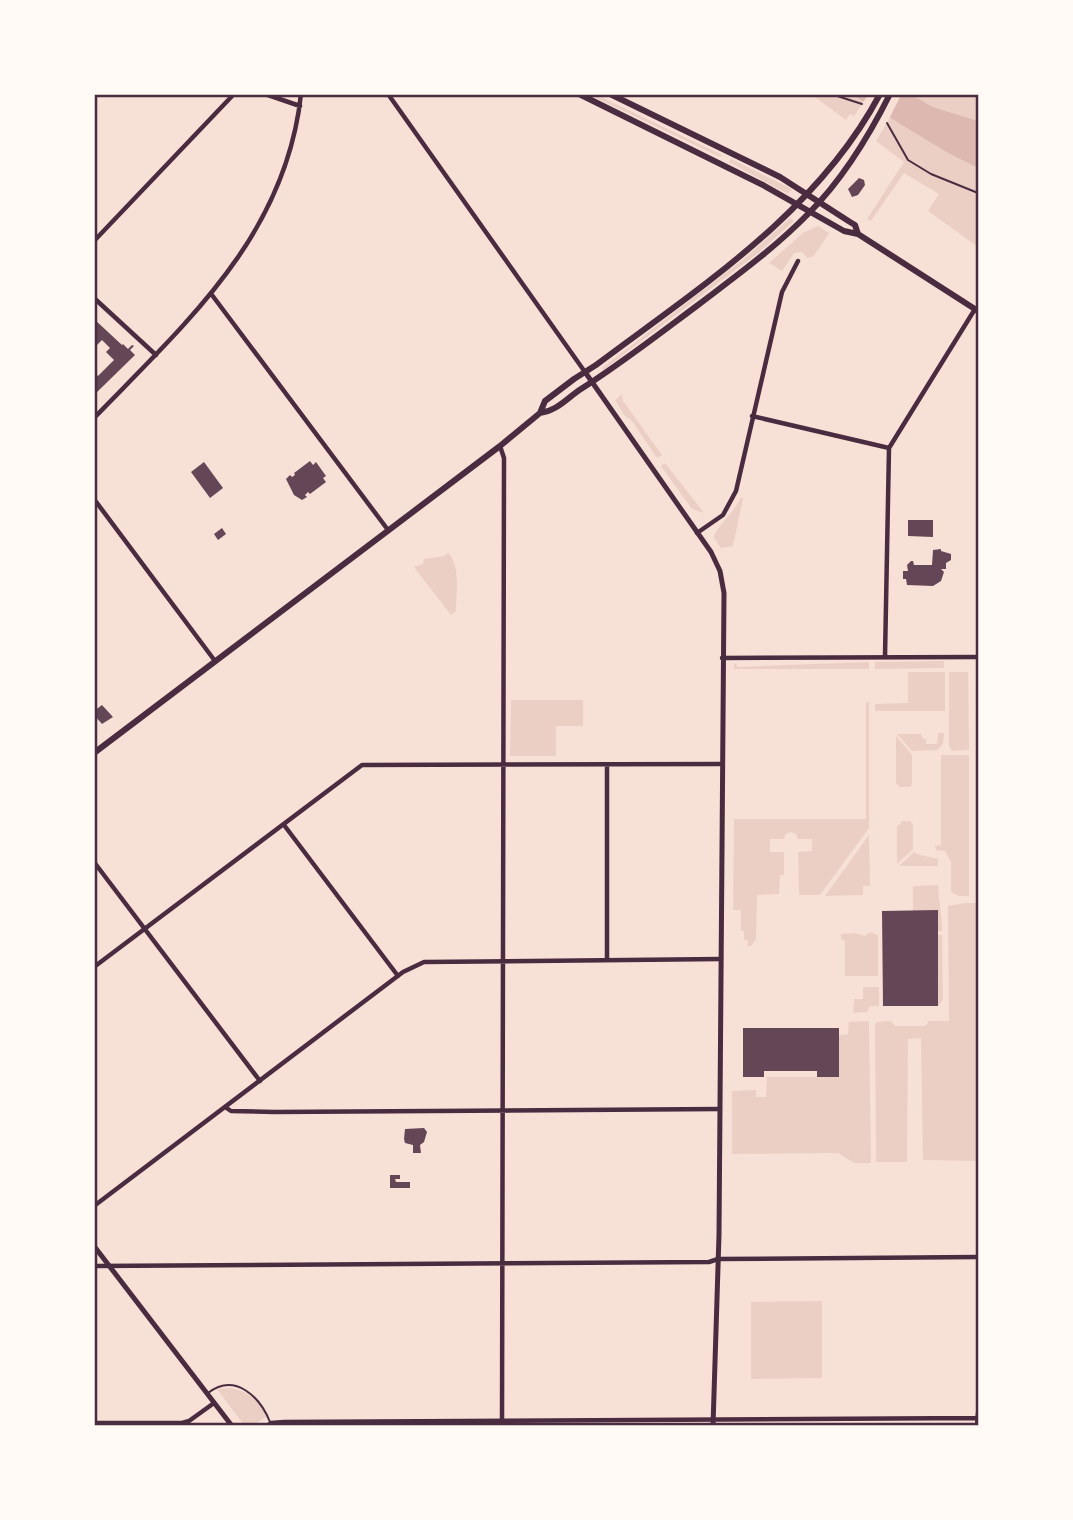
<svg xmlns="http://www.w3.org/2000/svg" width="1073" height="1520" viewBox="0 0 1073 1520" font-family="'Alegreya Sans',sans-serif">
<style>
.green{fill:#ebcfc5}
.water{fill:#dcb8b0}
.pier{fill:#f7e1d7}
.building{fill:#644757}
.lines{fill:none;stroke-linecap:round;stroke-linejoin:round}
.path{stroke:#4a2c40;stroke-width:2}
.service{stroke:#4a2c40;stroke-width:2}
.minor{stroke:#4a2c40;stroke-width:4.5}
.tertiary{stroke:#4a2c40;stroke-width:5}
.secondary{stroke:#4a2c40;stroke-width:6}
.neatline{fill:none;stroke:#4a2c40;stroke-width:2.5}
</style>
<rect width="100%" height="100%" fill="#f7e1d7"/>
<path class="green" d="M590,95H597L722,155L720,157Z
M812,95H853L864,101L854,116L850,114L846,120Z
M912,95H978V121L933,107Z
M891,116L948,153L978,168V247L928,211L939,194L904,173L871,221L867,219L904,162L876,141Z
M731,159L792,189L788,194L729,162Z
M790,218L794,221L758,253L603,370L602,368L745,258Z
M818,226L829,233L814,256L807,258L802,252L794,253L782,271L769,263L803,233Z
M622,394L623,401L662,455L657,458L632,421L624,415L615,400Z
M665,463L704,513L692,509L661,466Z
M741,497L743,498L733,546L721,548L714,538C715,527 735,512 741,497Z
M448,553C461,565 456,594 456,611L451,615L414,567L423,564L424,559L444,556Z
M944,661V668L875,669V662Z
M734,662L738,667L869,662V669H734Z
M908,672H945V711H875V704L908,703Z
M949,672H968L969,750L952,751L949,746Z
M511,700H583V726H556V756H510Z
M866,702H869V828L820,895H799L798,852L812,851V839H798L796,834L791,832L786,834L784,839H770V852H784V875H780L779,894L757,895L756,939L751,946H747L748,941L744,940V931H741V910H733L734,819H866Z
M938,733H944L943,744L937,750L912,751L897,734H921L923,739H926V744H937Z
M896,736L912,755V784L910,787H900L896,783Z
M941,755H969V896H959L951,892V862L945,851L936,850L935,846L941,845Z
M901,821H910L913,824V849L897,864V826L901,824Z
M869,835L870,886H863V895L825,896Z
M914,852L920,855L938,859V866H899Z
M938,885C939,902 942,914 942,931H938L913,911V886Z
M965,903H978V1161L923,1160L921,1038L908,1039L907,1162H876L875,1024L877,1022L891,1021L895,1026H925L929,1021H949L948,906Z
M870,932L878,935V976H845V941L841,939V934L855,933L865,936Z
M938,935H942L943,1000L938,1006Z
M863,987H879V1006H870L867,1012L853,1013L854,999H863Z
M869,1021L871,1163H854L838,1153L732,1154V1091L756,1090V1097H766L767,1077H838L839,1035L848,1034L849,1022Z
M822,1301V1378L751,1379V1302Z
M230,1388C247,1391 261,1400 266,1417L253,1425H244L217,1389Z"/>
<path class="water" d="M853,95H912L933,107L978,121V168L948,153Z"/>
<path class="pier" d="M868,95H901L889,119L862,104Z"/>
<path class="building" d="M859,178L864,180L865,185L858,195L852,197L848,189Z
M94,319L122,345L123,344L128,349L132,345L134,346L130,350L135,355L94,395V372L98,376L114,360L106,352L110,348L102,340L94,348Z
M310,461L313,465L316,462L326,476L323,478L326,482L310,494L308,492L305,495L307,497L302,500L294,495L286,479L290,475L292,477L295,475L294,473Z
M204,462L223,488L210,498L191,472Z
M908,520H933V537L908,536Z
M222,528L226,534L218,540L214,534Z
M941,549V551L951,554V560L946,563V569H941L944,572L941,581L933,586L907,585L906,579H903V571H908L907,565L911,561H913L914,565H932L933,550Z
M102,705L113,717L102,724L94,715V711Z
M938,910V1006H883L882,911Z
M743,1028H839V1077H817V1071H764V1077H743Z
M424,1128L427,1132L424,1142L420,1145L421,1153H413V1145L405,1143L404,1139L405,1129Z
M390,1175H400V1179H395L396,1182H410V1188H390Z"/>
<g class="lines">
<path class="path" d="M831,94L862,104
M887,123L908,160L931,174L978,193"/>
<path class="service" d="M208,1393C235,1372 260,1397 270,1422"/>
<path class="minor" d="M265,94L300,106
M388,94L585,372
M94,241L234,94
M212,295L388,530
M94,298L156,355
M752,416L889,448
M94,418C187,322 286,235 301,94
M500,446L504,458L502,1426
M94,499L215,661
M697,533L723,515L736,491L782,292L798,261
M885,657L889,448L975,309
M722,658L978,657
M607,765V959
M284,825L398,976
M94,862L260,1081
M94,967L362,765L721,764
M225,1107L231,1111L274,1112L720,1109
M94,1206L403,972L424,962L721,959
M94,1266L709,1262L718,1259L978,1257
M94,1423H182L189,1421L214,1403
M267,1426L271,1423L284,1422L978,1418
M977,1426L978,1413"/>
<path class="tertiary" d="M585,372L711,552L720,571L724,593L719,1235L713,1426
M94,1246L232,1426"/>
<path class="secondary" d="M579,94L763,185L844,231L858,234L978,311
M610,94L780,177L850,222L855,225L858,234
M540,413C557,411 567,398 581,389C622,363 659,334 698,305C736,276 775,248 809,213C842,180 869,136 890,94
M94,753L500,446L540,413L545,401L574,379L596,365C700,287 817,213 880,94"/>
</g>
<rect width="1073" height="1520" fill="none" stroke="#fffaf5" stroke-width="192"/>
<rect x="96" y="96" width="881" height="1328" class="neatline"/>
</svg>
